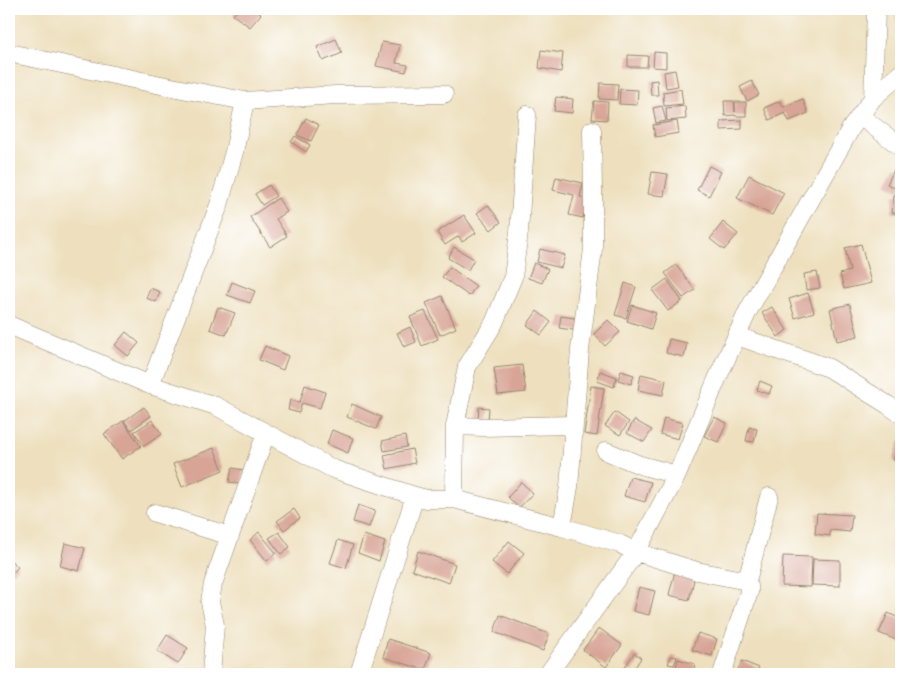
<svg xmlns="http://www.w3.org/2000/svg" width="910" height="683" viewBox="0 0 910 683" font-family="'Indie Flower',sans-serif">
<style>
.building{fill:#d8a496}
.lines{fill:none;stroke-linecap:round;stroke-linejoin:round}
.minor-casing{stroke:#94856e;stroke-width:19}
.minor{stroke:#fff;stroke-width:18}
</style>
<rect width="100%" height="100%" fill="#fff"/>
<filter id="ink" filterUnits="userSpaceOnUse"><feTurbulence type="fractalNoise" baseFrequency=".02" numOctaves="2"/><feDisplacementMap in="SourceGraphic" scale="10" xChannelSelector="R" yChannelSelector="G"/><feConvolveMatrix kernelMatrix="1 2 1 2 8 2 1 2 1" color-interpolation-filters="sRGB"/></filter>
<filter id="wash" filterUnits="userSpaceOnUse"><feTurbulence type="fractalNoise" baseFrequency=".0096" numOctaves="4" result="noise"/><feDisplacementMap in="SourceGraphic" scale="20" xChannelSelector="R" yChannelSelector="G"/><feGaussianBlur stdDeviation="1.12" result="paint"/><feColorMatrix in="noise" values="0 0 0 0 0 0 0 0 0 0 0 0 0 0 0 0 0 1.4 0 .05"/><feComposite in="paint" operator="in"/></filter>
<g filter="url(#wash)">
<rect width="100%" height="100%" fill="#eee0be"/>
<g id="blocks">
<path class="building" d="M238,9H254L261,14L250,27L233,15Z
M895,9H901V22L897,23Z
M336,39L342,53L323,61L317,47Z
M382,42L400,45L396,63L408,65L406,72L376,66Z
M541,50L563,53L561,72L539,68Z
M654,52L666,53V68L653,67Z
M628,55L648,56L647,67H628Z
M675,70L678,86L666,88L664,72Z
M657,80L658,95H651L650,81Z
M752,81L759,95L747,101L740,87Z
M600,83L618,84L617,100L599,99Z
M620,89L638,90L637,105L619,104Z
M681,89L683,104L664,106L663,92Z
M556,97L573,99L572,113L554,111Z
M803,99L808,113L789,121L785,113L769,120L764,108L780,101L783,107Z
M594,101L608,102L607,120L592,119Z
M724,101H734L735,112V102H746V116H735V115L725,116Z
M662,106L666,121L656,123L653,108Z
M685,106L686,119L667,121L666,108Z
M306,118L319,125L311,141L297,135Z
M742,120V129L721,130V121Z
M677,121L679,133L655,137L653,125Z
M295,136L310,145L306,152L291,142Z
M709,166L721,172L709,196L697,190Z
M896,166L901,168V191L887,184Z
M652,172L668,174L664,196L648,194Z
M749,175L784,193L772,215L737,198Z
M556,177L583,183L580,197L588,198L583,218L569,215L574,195L553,190Z
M269,185L276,196L262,205L255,194Z
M894,195L901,196V213H892Z
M278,198L287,212L276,219L287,236L270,247L250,217Z
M488,205L501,222L491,230L477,213Z
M464,215L476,233L462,242L459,236L445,245L437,232Z
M723,222L738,234L724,250L710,239Z
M861,244L871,283L844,289L840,274L850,271L845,248Z
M454,247L474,259L468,270L448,258Z
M540,249L565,255L561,268L537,262Z
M534,263L548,269L542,283L528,278Z
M676,265L695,290L683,298L665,273Z
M450,267L476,286L469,296L442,277Z
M817,272L820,288L806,290L804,274Z
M667,279L682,301L668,311L652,290Z
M232,282L255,291L250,303L227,295Z
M625,283L636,287L626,318L615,315Z
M150,288L160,292L156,302L146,298Z
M808,293L814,312L795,318L789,299Z
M442,296L456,328L440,335L426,303Z
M850,304L858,336L837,341L830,309Z
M632,305L656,313L651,329L627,321Z
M218,307L235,313L226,335L210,329Z
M772,307L787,330L778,337L762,313Z
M425,311L438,339L422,346L410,317Z
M537,311L551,322L541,335L527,325Z
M561,316L581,319L580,331L559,328Z
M608,320L620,332L605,346L594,334Z
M410,327L416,342L404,347L397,333Z
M126,332L139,343L128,356L115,345Z
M669,339L687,343L684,357L666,353Z
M265,346L288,356L283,370L259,360Z
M522,365L526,392L498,395L494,368Z
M600,371L617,377L614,387L597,381Z
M621,371L634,375L631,384L618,380Z
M641,374L666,380L663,395L638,390Z
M760,381L772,386L769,394L757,390Z
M305,385L325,392L320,408L302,403L299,413L288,410L290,400L300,402Z
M591,386L604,388L597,436L584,434Z
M352,404L381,417L376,429L347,417Z
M144,407L151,416L131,430L124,421Z
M479,407L489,408L488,420L478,419Z
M615,412L629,422L620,435L605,426Z
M714,417L727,423L718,442L704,436Z
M664,418L683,423L678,439L660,434Z
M152,420L162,434L144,446L134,432Z
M634,420L652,430L644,442L627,433Z
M123,421L141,446L122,459L104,434Z
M749,427L757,429L754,442L746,441Z
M332,430L353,438L348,453L327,444Z
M405,436L407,447L384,451L382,441Z
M901,438V463L893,460Z
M214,448L223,470L182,487L173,464Z
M412,449L415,463L387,469L384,455Z
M232,468L244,470L242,484L229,482Z
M630,477L651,482L645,502L624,496Z
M521,482L533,493L519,508L508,497Z
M358,505L375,511L369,527L353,522Z
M294,509L300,518L284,530L277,521Z
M817,513L852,515L850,532L830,530V536L815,534Z
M259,532L276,553L267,561L250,540Z
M279,532L290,547L281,554L269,538Z
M364,535L385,542L379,561L358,553Z
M338,540L353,545L346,568L330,563Z
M509,541L524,553L507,574L492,562Z
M65,543L85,548L79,571L60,566Z
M418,551L455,564L449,583L412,570Z
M783,556L812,557L811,587L782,586Z
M9,559L18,567L12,574L9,572Z
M813,559L840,560V586L812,585Z
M675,571L695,576L689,600L669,595Z
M639,587L655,591L649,615L633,611Z
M888,613L901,619V642L879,633Z
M500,615L549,634L543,651L494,632Z
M599,628L622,645L606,667L583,650Z
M698,633L717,639L712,656L692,650Z
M167,635L188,648L178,664L157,651Z
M388,639L431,653L425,670L383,657Z
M634,653L641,658L632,672L625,667Z
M671,656L677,657L674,665L668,664Z
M678,659L695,664L693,674H674Z
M742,661L759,668L756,674H736Z
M763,670L772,674H761Z
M884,671V674H869V673Z"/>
</g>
</g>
<g filter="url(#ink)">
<use href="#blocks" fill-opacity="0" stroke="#94856e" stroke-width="1"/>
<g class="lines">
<defs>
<path id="minor" d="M9,53L166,86L245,101L336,95L444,94
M873,98L876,9
M527,115L519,232L513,277L494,323L467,367L455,426L454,499L562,527L620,544L636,552L697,571L747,581L749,586V592L722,674
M860,116L901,147
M9,325L150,385L216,406L333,469L415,496L427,499H454
M737,336L829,368L888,405L901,414
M150,385L219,205L234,152L245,101
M455,426L484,427L574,425
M606,451L640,465L677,475
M155,513L230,536
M562,527L569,487L580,350L593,249V190L592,130
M747,581L769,497
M211,674L215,625L210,602L213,584L266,433
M359,674L415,496
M548,674L576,635L636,552L677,475L717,379L748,311L851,128L873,98L901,73"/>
</defs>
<use href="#minor" class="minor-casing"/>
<use href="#minor" class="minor"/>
</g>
</g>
<rect width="910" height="683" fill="none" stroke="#fff" stroke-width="30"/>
</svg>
